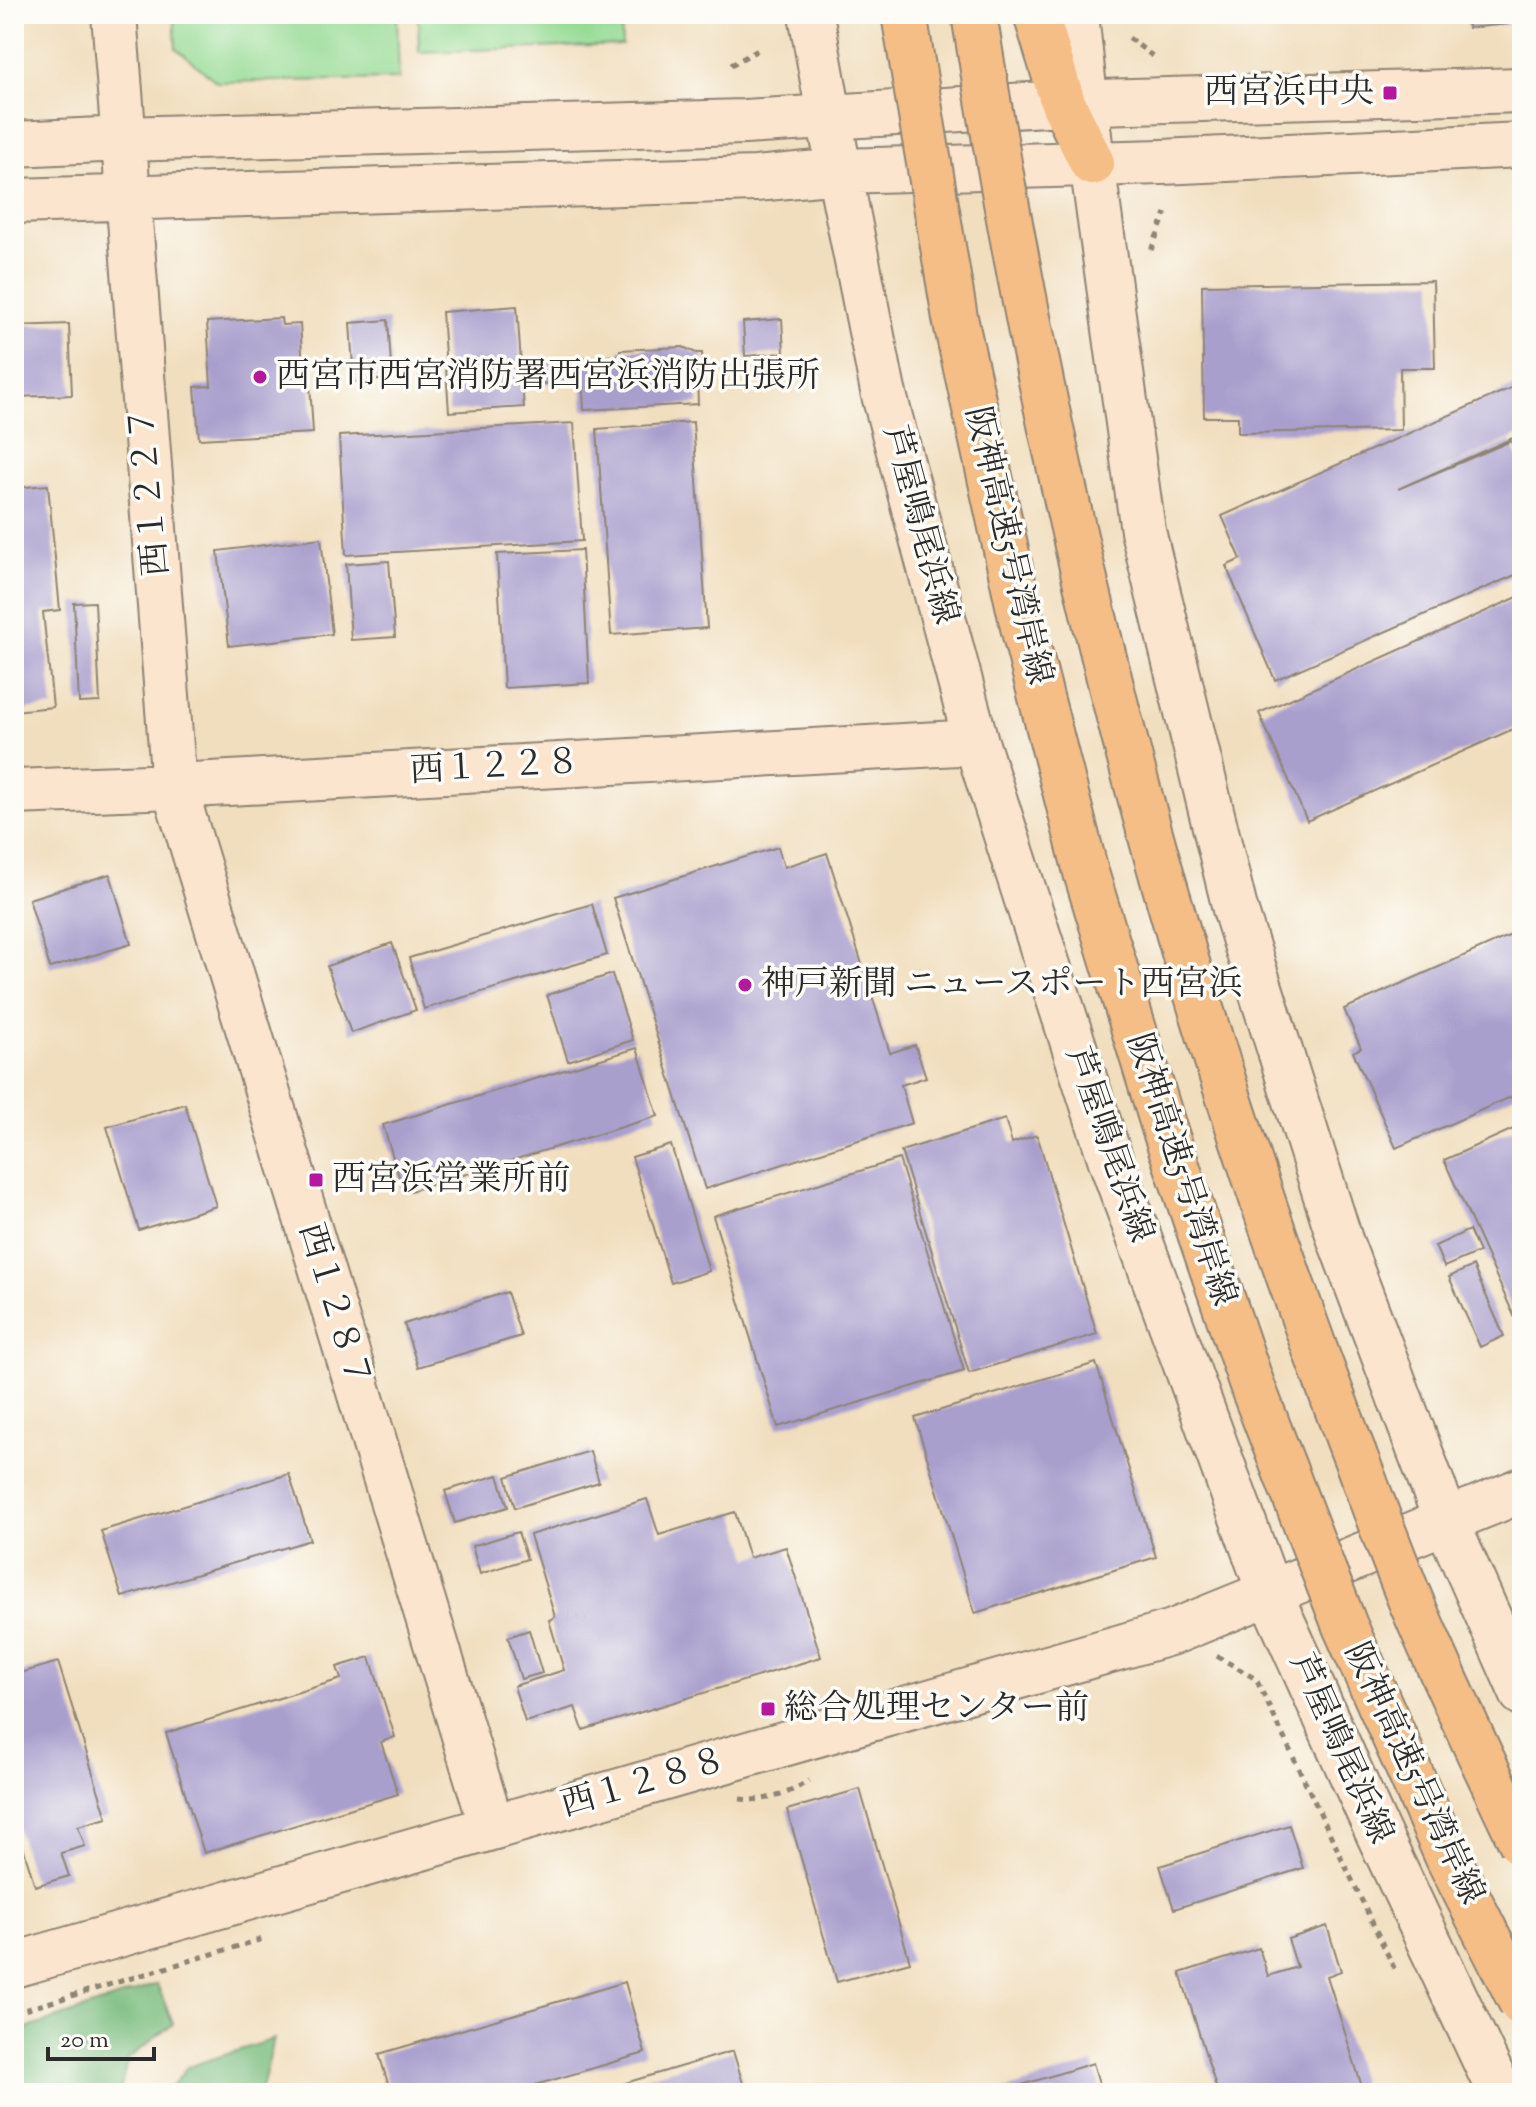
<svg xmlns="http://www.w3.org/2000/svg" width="1536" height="2107" viewBox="0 0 1536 2107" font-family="'Sorts Mill Goudy','Noto Serif JP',serif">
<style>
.green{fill:#97dc95;stroke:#618460;stroke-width:2}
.forest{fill:#79bc7e;stroke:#527454;stroke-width:2}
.building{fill:#a99fcd}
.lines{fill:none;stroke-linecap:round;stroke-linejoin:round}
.secondary-casing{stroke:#8e8474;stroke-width:48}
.highway-casing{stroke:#8e8474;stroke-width:48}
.path{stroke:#8e8474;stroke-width:5;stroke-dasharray:6 6;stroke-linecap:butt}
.secondary{stroke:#fbe5cf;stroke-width:44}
.highway{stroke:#f6be87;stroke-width:44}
.highway-bridge-casing{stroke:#8e8474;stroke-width:48;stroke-linecap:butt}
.highway-bridge{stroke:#f6be87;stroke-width:44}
.poi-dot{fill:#b5179e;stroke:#fdfcf7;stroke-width:3}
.labels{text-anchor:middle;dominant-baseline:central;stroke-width:7;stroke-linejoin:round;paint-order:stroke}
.poi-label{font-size:34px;fill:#2b2b2b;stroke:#fdfcf7;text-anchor:start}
.street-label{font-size:34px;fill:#2b2b2b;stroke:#fdfcf7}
</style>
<rect width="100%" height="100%" fill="#fdfcf7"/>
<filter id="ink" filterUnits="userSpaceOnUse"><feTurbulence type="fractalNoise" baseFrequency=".0125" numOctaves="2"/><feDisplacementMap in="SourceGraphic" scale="16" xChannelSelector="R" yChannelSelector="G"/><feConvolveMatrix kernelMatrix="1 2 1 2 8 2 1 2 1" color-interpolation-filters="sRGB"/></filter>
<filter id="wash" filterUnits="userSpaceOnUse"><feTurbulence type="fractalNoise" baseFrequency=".006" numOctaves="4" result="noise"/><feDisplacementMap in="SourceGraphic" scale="32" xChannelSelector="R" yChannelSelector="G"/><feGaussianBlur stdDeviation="1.8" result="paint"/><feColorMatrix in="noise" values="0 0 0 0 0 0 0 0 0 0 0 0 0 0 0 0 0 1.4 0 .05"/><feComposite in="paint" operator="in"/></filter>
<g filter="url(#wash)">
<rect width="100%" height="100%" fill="#f1debe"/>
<path class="green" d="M174,14H397L399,79L217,82L176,48Z
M418,14H621L622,45L419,52Z"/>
<path class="forest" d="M157,1984L173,2024L128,2059L119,2093H19L14,2076V2033Z
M274,2039L261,2093H167L187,2067Z"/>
<g id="blocks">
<path class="building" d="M1185,14H1241L1242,16L1186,22Z
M1466,14H1507L1508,24L1468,28Z
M1433,281L1435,368H1400L1401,430L1238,433V417H1204L1202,285Z
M517,306L521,364L569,360L571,382L522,385L524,407L449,412L442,312Z
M281,318L282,325L300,324L303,367H309L313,433L199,439L195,387L211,386L207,322Z
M782,319L784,353L745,356L743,322Z
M388,320L392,379L354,382L350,323Z
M69,324L72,395L14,397V326Z
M683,347L696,353H702L703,376L697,377L698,404L584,410L581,358L620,355V350Z
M1522,383V434L1398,489L1511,441L1522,467V572L1275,680L1226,566L1241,559L1222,516Z
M693,422L707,628L611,635L597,429Z
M574,423L582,541L346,555L339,436Z
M48,485L60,610L43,612L53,707L14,711V488Z
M321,538L332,634L229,646L218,551Z
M582,550L589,683L504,688L497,554Z
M389,561L395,637L351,640L346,564Z
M1522,595V725L1307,821L1259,713Z
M95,602L100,702L79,703L74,603Z
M778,847L784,867L827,853L890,1053L915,1045L926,1077L901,1085L912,1123L705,1189L613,898Z
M110,874L131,944L50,968L29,899Z
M592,904L607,955L424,1009L409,958Z
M1522,930V1092L1396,1148L1353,1052L1361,1048L1344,1009Z
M392,943L416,1010L351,1033L327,966Z
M612,974L633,1040L568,1061L547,995Z
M637,1048L658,1116L404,1193L383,1125Z
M185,1104L216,1206L139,1230L107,1127Z
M1005,1119L1012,1143L1037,1135L1097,1334L969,1373L901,1151Z
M1522,1125V1326L1519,1327L1444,1160Z
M671,1145L709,1271L671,1283L632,1157Z
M899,1159L964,1371L778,1427L713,1216Z
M1469,1230L1479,1252L1444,1267L1435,1246Z
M1473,1266L1504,1336L1480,1347L1449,1277Z
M507,1292L521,1336L418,1367L404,1324Z
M1096,1363L1156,1557L975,1613L915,1418Z
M590,1451L599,1482L515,1508L506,1477Z
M289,1474L310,1540L122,1597L101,1531Z
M498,1475L508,1507L455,1523L445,1491Z
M647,1499L659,1535L735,1512L749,1558L786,1547L821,1657L583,1730L575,1707L525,1722L514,1686L564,1670L549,1620L555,1617L530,1535Z
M518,1532L527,1559L480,1574L472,1546Z
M529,1630L542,1673L521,1679L508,1637Z
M370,1657L395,1737L381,1742L398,1794L204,1853L166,1733L341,1679L337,1667Z
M58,1662L107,1818L78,1826L85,1846L61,1853L69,1876L35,1886L14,1817V1675Z
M860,1789L910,1962L837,1982L787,1810Z
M1289,1825L1303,1868L1174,1909L1160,1866Z
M1327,1926L1341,1971L1327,1976L1364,2093H1218L1180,1973L1259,1948L1268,1976L1297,1967L1288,1939Z
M625,1982L645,2053L508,2093H391L379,2054Z
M733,2051L746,2093H595V2092Z
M1093,2063L1102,2093H1000L999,2092Z"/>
</g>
</g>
<g filter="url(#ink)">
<use href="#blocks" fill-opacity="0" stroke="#8e8474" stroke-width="2"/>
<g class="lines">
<defs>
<path id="secondary" d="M114,14L174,786L492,1827
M811,14L839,171L883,391L976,742L1111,1161L1270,1594L1378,1833L1500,2093
M1076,14L1092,163L1143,531L1235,909L1340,1240L1447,1523L1522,1693
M14,144L123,139L744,122L1063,103L1522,90
M14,201L756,179L839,171L1162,162L1522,145
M14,792L174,786L976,742
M14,1965L1173,1632L1522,1490"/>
<path id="highway" d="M1036,14L1063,103L1092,163"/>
</defs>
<use href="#secondary" class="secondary-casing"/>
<use href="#highway" class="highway-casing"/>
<path class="path" d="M1129,38L1155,58
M731,65L758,50
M1151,250L1166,213
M1217,1656L1256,1679L1396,1972
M740,1799C764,1802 789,1795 809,1780
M14,2013L266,1938"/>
<use href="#secondary" class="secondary"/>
<use href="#highway" class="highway"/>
<defs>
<path id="highway-bridge" d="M904,14L955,318L1023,627L1087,876L1164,1128L1253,1388L1345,1626L1449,1860L1522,2004
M974,14C1051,503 1174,984 1351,1446C1371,1497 1389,1548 1410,1599C1444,1681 1484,1763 1522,1844"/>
</defs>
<use href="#highway-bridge" class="highway-bridge-casing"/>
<use href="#highway-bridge" class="highway-bridge"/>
</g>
</g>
<g class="poi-dot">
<rect x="1382" y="85" width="16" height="16" rx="4"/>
<circle cx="260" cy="377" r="8"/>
<circle cx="745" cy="985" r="8"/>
<rect x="308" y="1172" width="16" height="16" rx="4"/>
<rect x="760" y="1701" width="16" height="16" rx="4"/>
</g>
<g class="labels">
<g class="poi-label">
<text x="1374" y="93" text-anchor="end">西宮浜中央</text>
<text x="276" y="377">西宮市西宮消防署西宮浜消防出張所</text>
<text x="761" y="985">神戸新聞 ニュースポート西宮浜</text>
<text x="332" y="1180">西宮浜営業所前</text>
<text x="784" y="1709">総合処理センター前</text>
</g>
<g class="street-label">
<text transform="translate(151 491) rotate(-95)">西１２２７</text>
<text transform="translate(919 525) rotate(75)">芦屋鳴尾浜線</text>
<text transform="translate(1007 546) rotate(77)">阪神高速5号湾岸線</text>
<text transform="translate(495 768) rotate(-3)">西１２２８</text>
<text transform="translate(1108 1145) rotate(71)">芦屋鳴尾浜線</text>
<text transform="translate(1180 1170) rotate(72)">阪神高速5号湾岸線</text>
<text transform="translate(333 1306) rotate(73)">西１２８７</text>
<text transform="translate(1340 1749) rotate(66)">芦屋鳴尾浜線</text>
<text transform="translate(1413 1774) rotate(65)">阪神高速5号湾岸線</text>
<text transform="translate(644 1784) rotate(-16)">西１２８８</text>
</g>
</g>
<rect width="1536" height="2107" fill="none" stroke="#fdfcf7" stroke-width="48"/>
<path d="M48 2047v12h106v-12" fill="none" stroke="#2b2b2b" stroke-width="4"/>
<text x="60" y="2047" font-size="24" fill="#2b2b2b" stroke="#fdfcf7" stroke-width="6" paint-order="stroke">20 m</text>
</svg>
